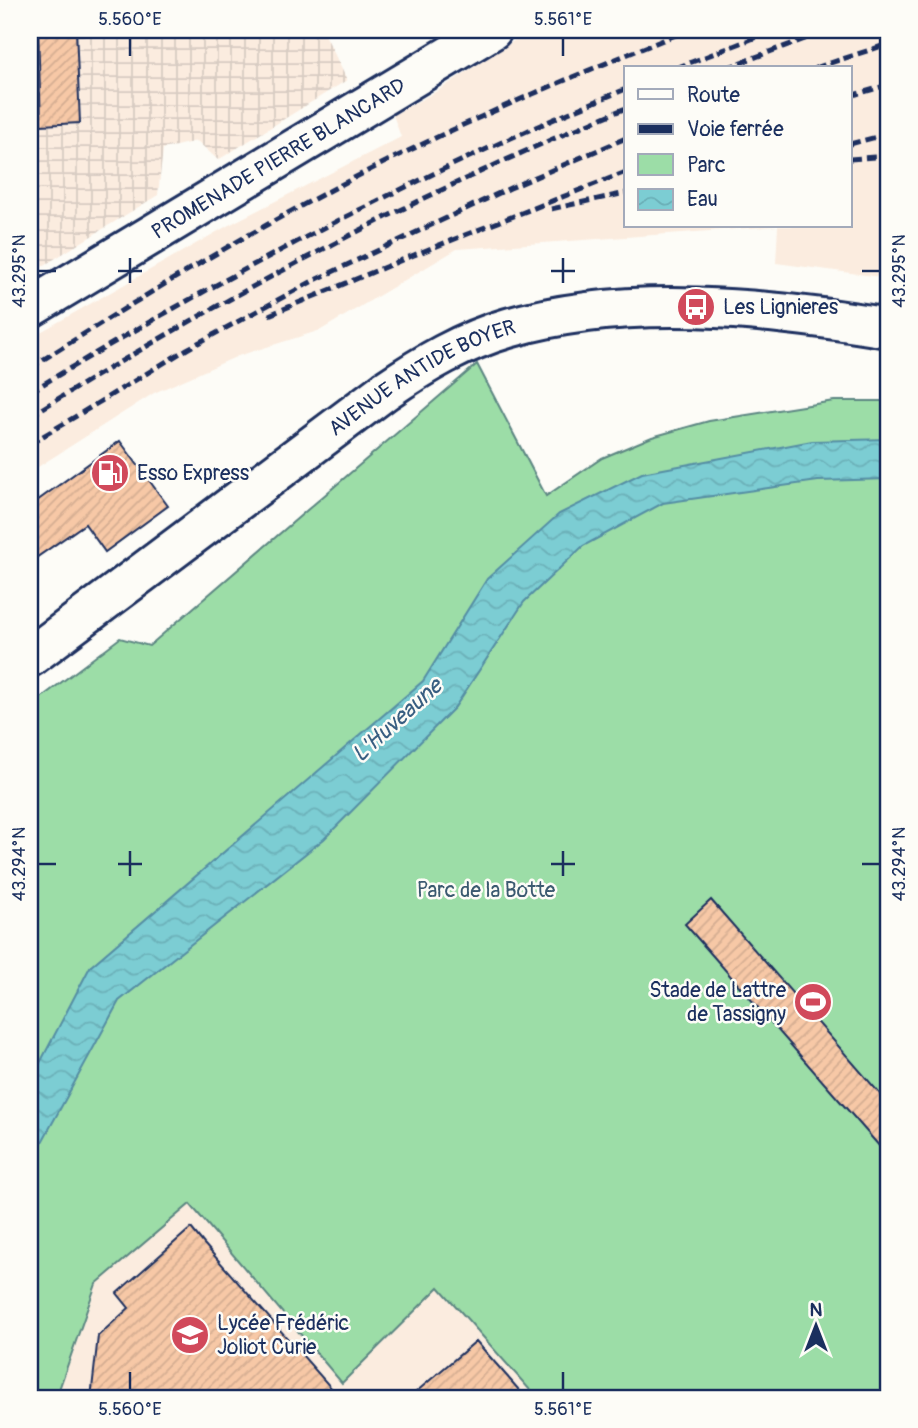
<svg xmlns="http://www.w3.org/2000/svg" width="918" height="1428" viewBox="0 0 918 1428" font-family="Pangolin,sans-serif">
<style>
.built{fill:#fbecdf;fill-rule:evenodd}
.industrial{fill:url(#industrial-grid)}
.park{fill:#9cdda7;stroke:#5c8682;stroke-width:2}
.water{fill:url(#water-waves);stroke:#558ea4;stroke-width:2}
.building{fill:url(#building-hatch);stroke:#1b2f5e;stroke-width:2}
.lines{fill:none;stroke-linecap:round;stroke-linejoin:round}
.secondary-casing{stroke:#1b2f5e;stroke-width:44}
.secondary{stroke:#fdfcf7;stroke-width:38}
.rail{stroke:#1b2f5e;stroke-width:5;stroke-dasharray:10 5;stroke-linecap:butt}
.ticks{fill:none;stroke:#1b2f5e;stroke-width:2.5}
.labels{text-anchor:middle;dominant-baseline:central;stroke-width:5;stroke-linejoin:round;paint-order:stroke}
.street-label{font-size:21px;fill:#1b2f5e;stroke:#fdfcf7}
.poi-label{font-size:21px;fill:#1b2f5e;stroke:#fdfcf7;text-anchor:start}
.park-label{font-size:21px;fill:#3b5a70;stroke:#fdfcf7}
.water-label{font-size:23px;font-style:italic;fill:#385e81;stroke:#fdfcf7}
.neatline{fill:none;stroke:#1b2f5e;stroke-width:2.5}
.ticks-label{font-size:18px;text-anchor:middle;fill:#1b2f5e}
</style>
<defs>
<pattern id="industrial-grid" width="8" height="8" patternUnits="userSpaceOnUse" patternTransform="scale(1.75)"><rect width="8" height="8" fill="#fbecdf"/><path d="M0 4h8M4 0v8" fill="none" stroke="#d7cbc2"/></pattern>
<pattern id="water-waves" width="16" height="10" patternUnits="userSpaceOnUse" patternTransform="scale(1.75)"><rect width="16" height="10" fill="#7ccdd3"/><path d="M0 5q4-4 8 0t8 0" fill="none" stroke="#6bb0b8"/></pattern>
<pattern id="building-hatch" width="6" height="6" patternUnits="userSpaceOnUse" patternTransform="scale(1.75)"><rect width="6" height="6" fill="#f7c8a6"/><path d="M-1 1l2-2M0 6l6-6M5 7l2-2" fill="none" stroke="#d3ac91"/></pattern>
</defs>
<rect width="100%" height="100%" fill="#fdfcf7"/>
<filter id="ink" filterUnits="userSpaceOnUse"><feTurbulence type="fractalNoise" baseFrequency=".0143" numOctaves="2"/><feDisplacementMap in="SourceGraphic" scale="14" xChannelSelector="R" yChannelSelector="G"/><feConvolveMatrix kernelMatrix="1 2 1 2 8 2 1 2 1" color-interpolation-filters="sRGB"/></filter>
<g filter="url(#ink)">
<path class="built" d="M530,30H888V278L776,263L778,226L457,249L321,330L238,356L154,393L30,472V338L229,225L401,137L393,115L439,90ZM626,68H850V226H626Z
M190,1204L341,1383L439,1287L537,1398H56L96,1284Z"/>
<path class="industrial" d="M30,30H323L347,80L218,160L197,141L163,149L158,195L30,274Z"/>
<path class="park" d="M477,364L546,496L602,458L652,437L709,421L834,401H888V1398H537L439,1287L342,1383L190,1204L96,1284L56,1398H30V706L120,638L149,646Z"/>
<path class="water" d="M888,439V479L818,481L663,503L583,546L524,602L455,707L324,839L119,1001L30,1164V1082L90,967L423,681L487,579L559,514L642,473L812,441Z"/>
<path class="building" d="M38,30H76L80,123L41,125Z
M120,441L168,506L105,552L85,524L30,562V506Z
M711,900L888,1103V1156L685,924Z
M191,1228L204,1244L340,1398H91L98,1336L129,1308L117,1293Z
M476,1341L526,1398H409Z"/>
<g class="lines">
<defs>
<g id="secondary">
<path id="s1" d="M30,308L492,30"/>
<path id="s2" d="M30,657L386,390C424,364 463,341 508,328C627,293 768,308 888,328"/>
</g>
</defs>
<use href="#secondary" class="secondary-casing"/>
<use href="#secondary" class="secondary"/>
<path class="rail" d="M602,34L614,30
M676,68L775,30
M726,68L829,30
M815,68L888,44
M850,96L888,85
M850,144L888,134
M850,159L888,156
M551,209L626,193
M269,315L414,255L626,172
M30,368C152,290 276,215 406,152C498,107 593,68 688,30
M30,392C221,277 419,173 626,89
M30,416C220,299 419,193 626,108
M30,444L187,349L313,281L510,188L626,138"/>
</g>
</g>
<path class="ticks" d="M130,38V56M563,38V56M130,258V283M563,258V283M38,271H56M118,271H142M551,271H575M862,271H880M130,851V876M563,851V876M38,864H56M118,864H142M551,864H575M862,864H880M130,1372V1390M563,1372V1390"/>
<defs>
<symbol id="bus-disc" viewBox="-11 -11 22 22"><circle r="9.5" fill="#d1495b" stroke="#fdfcf7"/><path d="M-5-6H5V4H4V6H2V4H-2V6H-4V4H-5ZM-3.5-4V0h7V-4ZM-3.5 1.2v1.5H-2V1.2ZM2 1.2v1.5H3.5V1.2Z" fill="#fff"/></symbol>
<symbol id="fuel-disc" viewBox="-11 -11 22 22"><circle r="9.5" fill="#d1495b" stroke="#fdfcf7"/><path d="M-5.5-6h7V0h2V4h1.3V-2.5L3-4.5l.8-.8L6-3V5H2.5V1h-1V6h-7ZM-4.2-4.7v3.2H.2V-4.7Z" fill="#fff"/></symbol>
<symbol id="stadium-disc" viewBox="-11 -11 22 22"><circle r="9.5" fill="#d1495b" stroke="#fdfcf7"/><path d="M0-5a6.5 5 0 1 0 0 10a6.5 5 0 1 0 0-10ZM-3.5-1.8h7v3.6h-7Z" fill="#fff"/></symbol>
<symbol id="school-disc" viewBox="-11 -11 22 22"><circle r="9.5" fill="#d1495b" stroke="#fdfcf7"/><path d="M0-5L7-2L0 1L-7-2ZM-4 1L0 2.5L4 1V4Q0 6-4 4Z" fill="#fff"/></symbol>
</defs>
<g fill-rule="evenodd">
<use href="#bus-disc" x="674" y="285" width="44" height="44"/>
<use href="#fuel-disc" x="88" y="451" width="44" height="44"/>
<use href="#stadium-disc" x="791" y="980" width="44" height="44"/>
<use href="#school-disc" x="168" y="1313" width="44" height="44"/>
</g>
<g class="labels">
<g class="street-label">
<text stroke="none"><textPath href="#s1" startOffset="290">PROMENADE PIERRE BLANCARD</textPath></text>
<text stroke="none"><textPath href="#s2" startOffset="483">AVENUE ANTIDE BOYER</textPath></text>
</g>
<g class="poi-label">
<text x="723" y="307">Les Lignieres</text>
<text x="137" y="473">Esso Express</text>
<text x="786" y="990" text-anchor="end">Stade de Lattre<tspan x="786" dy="24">de Tassigny</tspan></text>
<text x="217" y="1323">Lycée Frédéric<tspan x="217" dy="24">Joliot Curie</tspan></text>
</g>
<g class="park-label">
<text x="486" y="890">Parc de la Botte</text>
</g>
<g class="water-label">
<text transform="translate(397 720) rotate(-42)">L'Huveaune</text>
</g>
</g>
<rect width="918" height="1428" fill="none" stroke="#fdfcf7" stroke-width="77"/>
<rect x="624" y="66" width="228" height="161" fill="#fdfcf7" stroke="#a3aaba" stroke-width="2"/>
<rect x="638" y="89" width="35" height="10" fill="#fdfcf7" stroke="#a3aaba" stroke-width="2"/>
<text x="687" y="102" font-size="21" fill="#1b2f5e">Route</text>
<rect x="638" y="124" width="35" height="10" fill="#1b2f5e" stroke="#a3aaba" stroke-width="2"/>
<text x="687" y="136" font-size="21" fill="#1b2f5e">Voie ferrée</text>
<rect x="638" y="154" width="35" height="21" fill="#9cdda7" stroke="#a3aaba" stroke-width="2"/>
<text x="687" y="172" font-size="21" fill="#1b2f5e">Parc</text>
<rect x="638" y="189" width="35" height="21" fill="url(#water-waves)" stroke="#a3aaba" stroke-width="2"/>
<text x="687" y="206" font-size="21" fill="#1b2f5e">Eau</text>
<g transform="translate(816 1326)" stroke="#fdfcf7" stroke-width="5" paint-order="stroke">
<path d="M0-5L12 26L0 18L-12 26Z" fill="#1b2f5e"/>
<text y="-10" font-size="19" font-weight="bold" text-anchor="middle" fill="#1b2f5e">N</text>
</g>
<rect x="38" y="38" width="842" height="1352" class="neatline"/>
<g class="ticks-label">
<text x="130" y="25">5.560°E</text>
<text x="563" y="25">5.561°E</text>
<text transform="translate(19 271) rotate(-90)" y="6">43.295°N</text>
<text transform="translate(899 271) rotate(-90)" y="6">43.295°N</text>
<text transform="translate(19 864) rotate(-90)" y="6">43.294°N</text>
<text transform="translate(899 864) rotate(-90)" y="6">43.294°N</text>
<text x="130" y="1415">5.560°E</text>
<text x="563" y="1415">5.561°E</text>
</g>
</svg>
